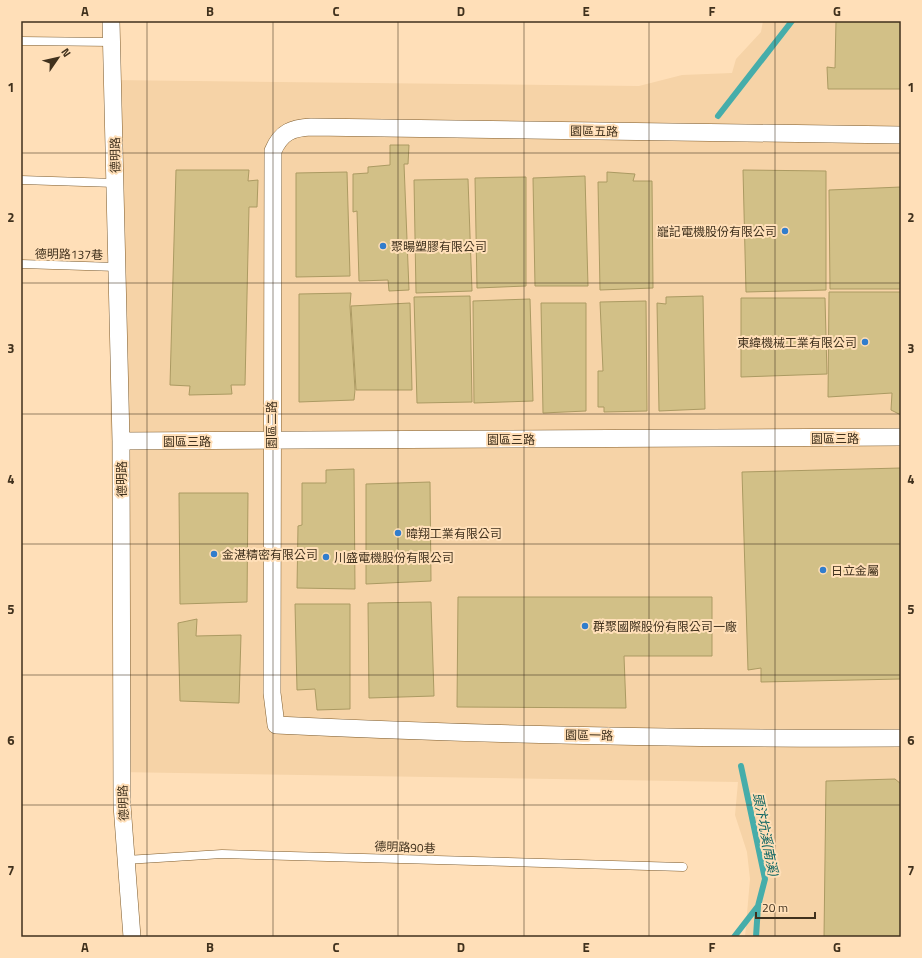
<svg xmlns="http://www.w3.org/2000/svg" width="922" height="958" viewBox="0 0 922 958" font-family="'Titillium Web','Noto Sans TC',sans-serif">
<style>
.built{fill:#f6d3a7}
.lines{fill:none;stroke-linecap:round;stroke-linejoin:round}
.stream{stroke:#46adaa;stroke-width:6}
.building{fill:#d2c087;stroke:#ab9a62}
.lane-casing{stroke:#7d5b2c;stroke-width:9}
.street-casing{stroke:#7d5b2c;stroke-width:18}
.lane{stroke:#fff;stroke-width:8}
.street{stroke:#fff;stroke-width:17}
.grid{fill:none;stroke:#40311d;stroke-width:1;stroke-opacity:0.55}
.poi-dot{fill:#317dcd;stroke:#ffdfb8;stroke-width:1.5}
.labels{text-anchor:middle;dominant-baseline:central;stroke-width:4;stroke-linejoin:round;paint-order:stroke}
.street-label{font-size:12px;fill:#40311d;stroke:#ffdfb8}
.poi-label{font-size:12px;fill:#40311d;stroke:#ffdfb8;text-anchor:start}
.water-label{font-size:13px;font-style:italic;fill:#0a6361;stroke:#ffdfb8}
.neatline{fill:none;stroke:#40311d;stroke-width:1.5}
.grid-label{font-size:13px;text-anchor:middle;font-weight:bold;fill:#40311d}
</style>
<rect width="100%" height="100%" fill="#ffdfb8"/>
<path class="built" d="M763,21H901V937H745L750,879L747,852L735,815L738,782L117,772L110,400V80L639,86L682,75L732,73L736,59L761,32Z"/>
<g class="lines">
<path class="stream" d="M718,116L792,21
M741,766L765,879L758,906L756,937
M734,937L758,906"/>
</g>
<path class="building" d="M836,21H901V89H828L827,67L835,68Z
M390,145H409L408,164H404L409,290L389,291L388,280L359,281L357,211L353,212V174L368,173V167L390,165Z
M176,170H249L248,181L258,180L257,207H249L245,385H231L232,394L189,395L190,386L170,385Z
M743,170L826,171V290L746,292Z
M347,172L350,276L296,277V173Z
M607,172L635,174L633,181H652L653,288L600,290L598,182H607Z
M585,176L588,286H535L533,178Z
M526,177V286L477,288L475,178Z
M468,179L472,291L416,293L414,180Z
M901,187V289H830L829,190Z
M829,292H901V415L891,410L892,393L828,397Z
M351,293L350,306L355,390L354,400L299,402V294Z
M470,296L472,402L417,403L414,297Z
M703,296L705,409L659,411L657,303L666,304V297Z
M741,298H825L827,374L741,377Z
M530,299L533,401L474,403L473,301Z
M646,301L647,411L604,412V407H598V371H603L600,302Z
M410,303L412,390H356L351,306Z
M541,303H586V411L543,413Z
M901,468V679L761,682V668L748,670L742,472Z
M354,469L355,589L297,588L298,526L302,525V483H326V470Z
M430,482L431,581L366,584V484Z
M179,493H248L247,602L180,604Z
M458,597H712V656H624L626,708L457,707Z
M431,602L434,696L369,698L368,603Z
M295,604H350V709L317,710L315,689L297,690Z
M197,619L196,636L241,635L239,703L180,701L178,623Z
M895,779L901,784V937H824L826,781Z"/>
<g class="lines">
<defs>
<path id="lane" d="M21,41L112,42
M21,180L115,183
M21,264L117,267
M126,860L222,854L683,867"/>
<path id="street" d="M111,21L121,441L122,805L132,937
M901,135L311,127C292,128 281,132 273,151L272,693L276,725C484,735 693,739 901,738
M121,441L901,437"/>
</defs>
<use href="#lane" class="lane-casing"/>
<use href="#street" class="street-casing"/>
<use href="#lane" class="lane"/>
<use href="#street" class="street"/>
</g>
<path class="grid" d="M147,21V937M273,21V937M398,21V937M524,21V937M649,21V937M775,21V937M21,153H901M21,283H901M21,414H901M21,544H901M21,675H901M21,805H901"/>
<g class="poi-dot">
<circle cx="785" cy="231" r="4"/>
<circle cx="383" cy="246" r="4"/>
<circle cx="865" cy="342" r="4"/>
<circle cx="398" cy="533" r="4"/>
<circle cx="214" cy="554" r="4"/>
<circle cx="326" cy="557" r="4"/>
<circle cx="823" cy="570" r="4"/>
<circle cx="585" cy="626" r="4"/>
</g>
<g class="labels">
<g class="street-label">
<text transform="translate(594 131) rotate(1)">園區五路</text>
<text transform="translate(115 155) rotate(-91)">德明路</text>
<text transform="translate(69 254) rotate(1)">德明路137巷</text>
<text transform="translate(271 425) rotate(-90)">園區二路</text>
<text x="835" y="438">園區三路</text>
<text x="511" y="439">園區三路</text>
<text x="187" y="441">園區三路</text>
<text transform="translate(121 479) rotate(-90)">德明路</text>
<text transform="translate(589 735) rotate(1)">園區一路</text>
<text transform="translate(123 803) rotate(-92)">德明路</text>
<text transform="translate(405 847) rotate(2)">德明路90巷</text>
</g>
<g class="poi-label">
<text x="777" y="231" text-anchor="end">巃記電機股份有限公司</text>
<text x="391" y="246">聚暘塑膠有限公司</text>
<text x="857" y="342" text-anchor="end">東緯機械工業有限公司</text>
<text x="406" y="533">暐翔工業有限公司</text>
<text x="222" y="554">金湛精密有限公司</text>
<text x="334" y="557">川盛電機股份有限公司</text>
<text x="831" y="570">日立金屬</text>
<text x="593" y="626">群聚國際股份有限公司一廠</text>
</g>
<g class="water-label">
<text transform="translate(766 834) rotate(79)">頭汴坑溪(南溪)</text>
</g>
</g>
<rect width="922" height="958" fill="none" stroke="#ffdfb8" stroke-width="44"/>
<g transform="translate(58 58) rotate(56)" stroke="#ffdfb8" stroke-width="3" paint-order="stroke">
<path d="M0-3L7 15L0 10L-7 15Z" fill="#40311d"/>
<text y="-6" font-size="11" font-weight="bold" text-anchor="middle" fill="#40311d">N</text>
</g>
<path d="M756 912v6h59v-6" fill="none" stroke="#40311d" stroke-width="2"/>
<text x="762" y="912" font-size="12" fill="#40311d" stroke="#ffdfb8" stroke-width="3" paint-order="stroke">20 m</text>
<rect x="22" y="22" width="878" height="914" class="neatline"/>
<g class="grid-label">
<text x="85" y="16">A</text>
<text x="210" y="16">B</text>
<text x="336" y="16">C</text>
<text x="461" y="16">D</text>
<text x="586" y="16">E</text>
<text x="712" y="16">F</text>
<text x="837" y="16">G</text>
<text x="11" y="92">1</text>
<text x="911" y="92">1</text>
<text x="11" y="222">2</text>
<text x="911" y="222">2</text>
<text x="11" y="353">3</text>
<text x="911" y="353">3</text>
<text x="11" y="484">4</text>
<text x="911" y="484">4</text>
<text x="11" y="614">5</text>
<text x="911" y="614">5</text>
<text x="11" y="745">6</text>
<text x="911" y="745">6</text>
<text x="11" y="875">7</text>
<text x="911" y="875">7</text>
<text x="85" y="952">A</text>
<text x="210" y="952">B</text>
<text x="336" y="952">C</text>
<text x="461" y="952">D</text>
<text x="586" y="952">E</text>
<text x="712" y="952">F</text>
<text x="837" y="952">G</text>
</g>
</svg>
